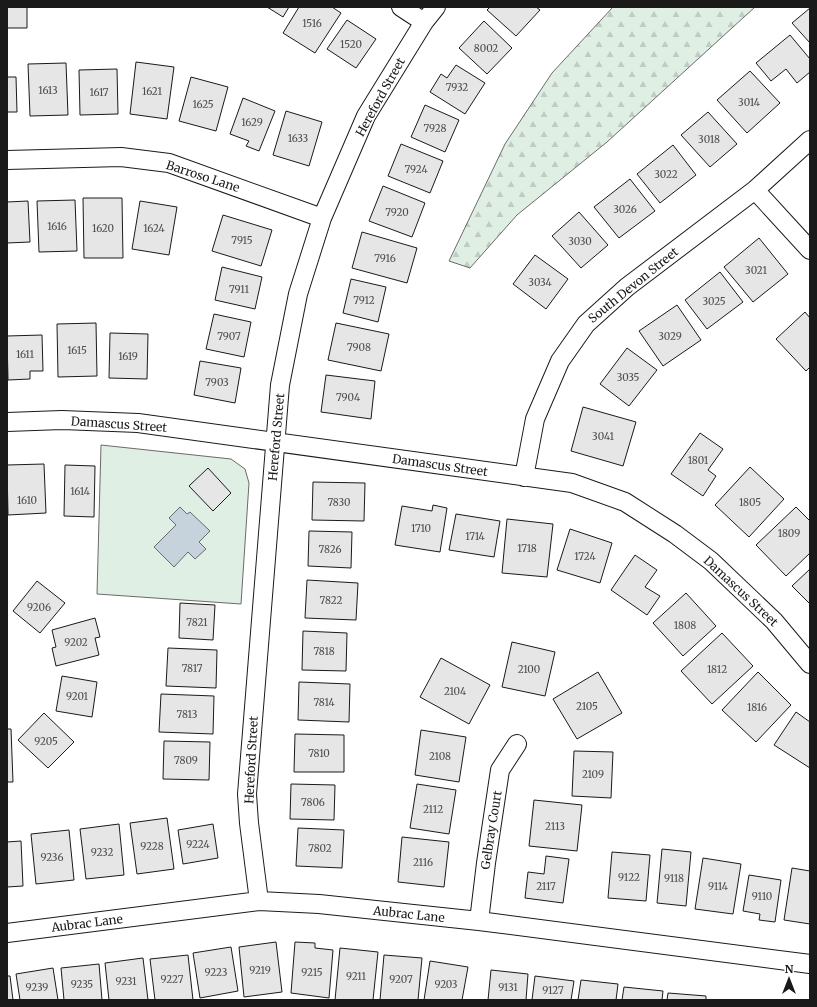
<svg xmlns="http://www.w3.org/2000/svg" width="817" height="1007" viewBox="0 0 817 1007" font-family="Merriweather,serif">
<style>
.forest{fill:url(#forest-firs);stroke:#6a6a6a}
.park{fill:#e0efe3;stroke:#6a6a6a}
.water{fill:#c6d2dc;stroke:#6a6a6a}
.building{fill:#e6e6e6;stroke:#1a1a1a}
.lines{fill:none;stroke-linecap:round;stroke-linejoin:round}
.street-casing{stroke:#1a1a1a;stroke-width:20}
.street{stroke:#fff;stroke-width:18}
.labels{text-anchor:middle;dominant-baseline:central;stroke-width:3;stroke-linejoin:round;paint-order:stroke}
.number-label{font-size:10px;fill:#4d4d4d}
.street-label{font-size:12px;fill:#1a1a1a;stroke:#fff}
</style>
<defs>
<pattern id="forest-firs" width="22" height="20" patternUnits="userSpaceOnUse"><rect width="22" height="20" fill="#e0efe3"/><path d="M5 1l3.5 6h-7zM16 11l3.5 6h-7z" fill="#c0ccc2"/></pattern>
</defs>
<rect width="100%" height="100%" fill="#fff"/>
<path class="forest" d="M613,7H755L607,142L517,215L470,268L449,261L505,144L552,73Z"/>
<path class="park" d="M101,445L231,459L245,469L249,483L241,604L97,594Z"/>
<path class="water" d="M180,507L187,514L190,512L210,531L199,542L206,549L195,559L188,552L174,567L154,547L176,525L169,518Z"/>
<path class="building" d="M7,7H27V28H7Z
M267,7H289L283,17Z
M299,7H332L341,13L315,53L283,33Z
M490,7H536L540,10L516,36L487,10Z
M810,8V43L792,23Z
M347,20L376,39L356,68L327,49Z
M484,21L512,48L487,74L459,48Z
M790,35L810,59V72L797,83L786,69L771,81L756,63Z
M136,62L174,67L167,119L130,114Z
M66,63L68,115L30,116L28,64Z
M456,65L485,83L465,114L430,92L441,74L447,78Z
M117,69L118,114L80,115L79,70Z
M750,71L780,103L747,133L717,100Z
M7,77H16L17,112H7Z
M191,77L228,87L216,131L179,121Z
M243,98L275,111L259,151L246,146L249,141L230,134Z
M425,105L459,120L445,152L411,137Z
M286,111L322,122L309,166L273,155Z
M708,112L737,144L710,167L681,135Z
M401,144L443,161L430,193L388,176Z
M673,145L696,175L660,203L637,174Z
M630,179L655,211L619,238L594,207Z
M383,186L425,203L412,237L369,221Z
M83,198H122L123,258H84Z
M75,200L77,251L39,252L37,201Z
M28,201L30,242L7,243V202Z
M140,201L177,207L169,255L132,249Z
M579,212L608,245L581,268L552,236Z
M223,215L272,230L261,266L212,251Z
M362,232L417,248L407,283L352,268Z
M759,238L788,274L753,302L724,267Z
M535,255L568,279L546,309L513,284Z
M222,267L262,277L255,309L215,300Z
M720,272L743,302L707,329L685,300Z
M351,279L386,287L378,322L343,313Z
M677,305L701,340L663,366L639,331Z
M805,312L810,318V367L806,371L776,339Z
M214,314L251,322L244,357L206,349Z
M96,323L97,376L58,377L57,324Z
M336,323L389,334L381,371L328,360Z
M110,333L148,334L147,379L109,378Z
M42,335L43,371H30V379L8,380L7,336Z
M627,348L657,370L629,406L600,384Z
M200,361L241,368L235,403L194,395Z
M326,375L375,381L371,419L321,412Z
M583,407L636,422L623,466L571,451Z
M700,433L723,449L708,470L716,476L703,496L671,474Z
M44,464L46,513L8,515L7,465Z
M65,465L95,466L94,517L64,516Z
M750,467L784,499L749,537L715,505Z
M208,468L231,493L213,511L189,486Z
M313,482L365,483L364,521L312,520Z
M433,505L447,508L440,552L395,545L402,506L432,511Z
M796,507L810,521V553L786,576L756,545Z
M456,514L500,521L494,557L449,550Z
M507,519L553,524L547,577L502,573Z
M570,529L612,543L600,583L557,570Z
M309,531L352,532L351,568L308,566Z
M635,555L657,570L645,587L660,596L647,615L611,590Z
M810,569V604L792,586Z
M307,580L358,583L356,620L305,618Z
M37,581L65,603L40,633L13,611Z
M686,593L716,626L683,656L653,623Z
M180,603L215,605L213,640L179,638Z
M95,618L100,637L95,638L99,655L56,666L52,648L56,647L52,630Z
M303,631L347,633L346,671L302,670Z
M722,633L753,666L712,704L681,671Z
M512,642L555,652L545,696L502,687Z
M168,648L217,650L216,688L166,686Z
M441,658L490,685L469,724L420,697Z
M598,672L622,713L577,739L553,699Z
M758,672L791,705L756,742L722,710Z
M62,676L97,682L92,717L56,711Z
M299,682L350,684L349,722L298,720Z
M161,694L214,696L213,734L159,732Z
M796,712L810,722V768L774,745Z
M44,713L74,742L48,768L18,740Z
M7,729H11L13,782H7Z
M421,730L466,737L459,782L415,775Z
M295,734L344,735V772H294Z
M164,741L210,742L209,780L163,779Z
M574,751L613,752L611,798L572,796Z
M291,784L335,785L334,820L290,819Z
M417,784L456,790L449,834L410,828Z
M534,800L582,805L577,851L529,846Z
M167,818L174,869L137,874L130,823Z
M119,824L124,875L86,879L80,829Z
M213,824L218,858L183,864L178,830Z
M298,828L344,830L342,868L296,866Z
M69,830L74,880L36,884L31,834Z
M402,837L449,842L444,887L398,882Z
M21,841L23,886L7,887V842Z
M662,849L691,852L686,906L657,903Z
M612,852L650,855L646,901L608,898Z
M546,856L569,859L563,903L525,898L528,872L544,874Z
M703,858L741,864L733,914L695,909Z
M792,868L810,871V924L784,920Z
M749,875L781,880L775,922L759,920L760,914L743,911Z
M276,942L282,992L244,997L239,947Z
M295,942L315,943V948L333,950L329,998L291,993Z
M231,947L238,991L200,998L193,953Z
M340,948L378,952L373,1000H335Z
M188,955L193,1000H155L150,959Z
M384,955L422,958L418,1000H380Z
M143,958L148,1000H109L105,963Z
M430,961L468,967L462,1000H424Z
M99,964L102,1000H64L61,968Z
M53,968L58,1000H20L16,974Z
M491,970L528,974L526,1000H488Z
M7,976H10L13,1000H7Z
M535,976L574,981L571,1000H532Z
M581,980L618,984L616,1000H578Z
M624,987L663,991L662,1000H622Z
M668,993L706,996V1000H667Z"/>
<g class="lines">
<defs>
<path id="street" d="M401,7L424,22
M7,160L121,157L169,163L322,218
M755,190L810,250
M7,422L62,420L138,423L572,483L625,502L675,534L711,561L774,621L810,664
M524,477L535,419L560,361L586,324L627,287L755,190L810,140
M259,901L249,823L247,794L280,385L298,294L322,218L366,116L424,22L436,7
M479,921L486,863L500,770L517,744
M7,933L259,901L319,904L479,921L810,964"/>
</defs>
<use href="#street" class="street-casing"/>
<use href="#street" class="street"/>
</g>
<g class="labels">
<g class="number-label">
<text x="312" y="23">1516</text>
<text x="351" y="44">1520</text>
<text x="486" y="48">8002</text>
<text x="457" y="87">7932</text>
<text x="48" y="90">1613</text>
<text x="152" y="91">1621</text>
<text x="99" y="92">1617</text>
<text x="749" y="102">3014</text>
<text x="203" y="104">1625</text>
<text x="252" y="122">1629</text>
<text x="435" y="128">7928</text>
<text x="298" y="138">1633</text>
<text x="709" y="139">3018</text>
<text x="416" y="169">7924</text>
<text x="666" y="174">3022</text>
<text x="625" y="209">3026</text>
<text x="397" y="212">7920</text>
<text x="57" y="226">1616</text>
<text x="103" y="228">1620</text>
<text x="154" y="228">1624</text>
<text x="242" y="240">7915</text>
<text x="580" y="241">3030</text>
<text x="385" y="258">7916</text>
<text x="756" y="270">3021</text>
<text x="540" y="282">3034</text>
<text x="239" y="289">7911</text>
<text x="364" y="300">7912</text>
<text x="714" y="301">3025</text>
<text x="229" y="336">7907</text>
<text x="670" y="336">3029</text>
<text x="359" y="347">7908</text>
<text x="77" y="350">1615</text>
<text x="25" y="354">1611</text>
<text x="128" y="356">1619</text>
<text x="628" y="377">3035</text>
<text x="217" y="382">7903</text>
<text x="348" y="397">7904</text>
<text x="603" y="436">3041</text>
<text x="698" y="460">1801</text>
<text x="80" y="491">1614</text>
<text x="27" y="500">1610</text>
<text x="339" y="502">7830</text>
<text x="750" y="502">1805</text>
<text x="421" y="528">1710</text>
<text x="789" y="533">1809</text>
<text x="475" y="536">1714</text>
<text x="527" y="548">1718</text>
<text x="330" y="549">7826</text>
<text x="585" y="556">1724</text>
<text x="331" y="600">7822</text>
<text x="39" y="607">9206</text>
<text x="197" y="622">7821</text>
<text x="685" y="625">1808</text>
<text x="76" y="642">9202</text>
<text x="324" y="651">7818</text>
<text x="192" y="668">7817</text>
<text x="529" y="669">2100</text>
<text x="717" y="669">1812</text>
<text x="455" y="691">2104</text>
<text x="77" y="696">9201</text>
<text x="324" y="702">7814</text>
<text x="587" y="706">2105</text>
<text x="757" y="707">1816</text>
<text x="187" y="714">7813</text>
<text x="46" y="741">9205</text>
<text x="319" y="753">7810</text>
<text x="440" y="756">2108</text>
<text x="186" y="760">7809</text>
<text x="593" y="774">2109</text>
<text x="313" y="802">7806</text>
<text x="433" y="809">2112</text>
<text x="555" y="826">2113</text>
<text x="198" y="844">9224</text>
<text x="152" y="846">9228</text>
<text x="320" y="848">7802</text>
<text x="102" y="852">9232</text>
<text x="52" y="857">9236</text>
<text x="423" y="862">2116</text>
<text x="629" y="877">9122</text>
<text x="674" y="878">9118</text>
<text x="546" y="886">2117</text>
<text x="718" y="886">9114</text>
<text x="762" y="896">9110</text>
<text x="260" y="970">9219</text>
<text x="216" y="972">9223</text>
<text x="312" y="972">9215</text>
<text x="356" y="976">9211</text>
<text x="172" y="979">9227</text>
<text x="401" y="979">9207</text>
<text x="126" y="981">9231</text>
<text x="82" y="984">9235</text>
<text x="446" y="984">9203</text>
<text x="37" y="987">9239</text>
<text x="508" y="987">9131</text>
<text x="553" y="990">9127</text>
</g>
<g class="street-label">
<text transform="translate(380 97) rotate(-61)">Hereford Street</text>
<text transform="translate(203 176) rotate(18)">Barroso Lane</text>
<text transform="translate(633 285) rotate(-39)">South Devon Street</text>
<text transform="translate(119 424) rotate(4)">Damascus Street</text>
<text transform="translate(276 437) rotate(-85)">Hereford Street</text>
<text transform="translate(440 465) rotate(8)">Damascus Street</text>
<text transform="translate(741 591) rotate(43)">Damascus Street</text>
<text transform="translate(251 760) rotate(-87)">Hereford Street</text>
<text transform="translate(491 830) rotate(-81)">Gelbray Court</text>
<text transform="translate(409 914) rotate(6)">Aubrac Lane</text>
<text transform="translate(87 923) rotate(-7)">Aubrac Lane</text>
</g>
</g>
<rect width="817" height="1007" fill="none" stroke="#1a1a1a" stroke-width="16"/>
<g transform="translate(789 979)" stroke="#ffffff" stroke-width="3" paint-order="stroke">
<path d="M0-3L7 15L0 10L-7 15Z" fill="#1a1a1a"/>
<text y="-6" font-size="11" font-weight="bold" text-anchor="middle" fill="#1a1a1a">N</text>
</g>
</svg>
